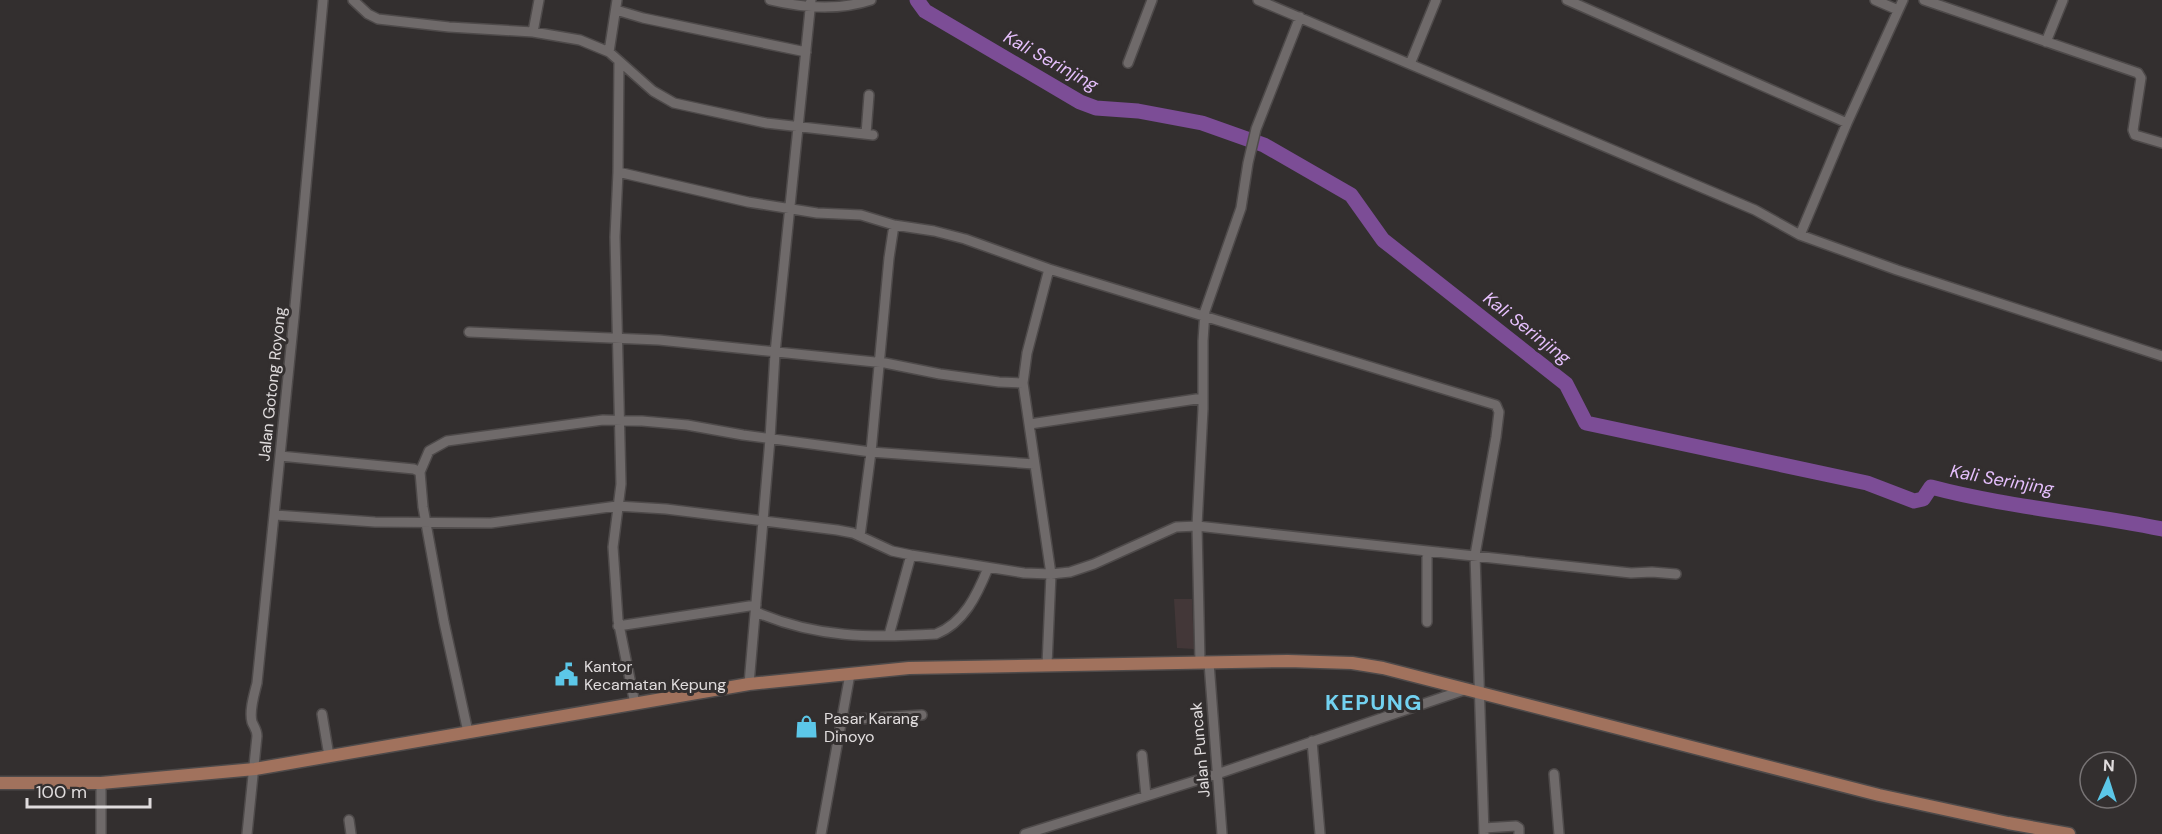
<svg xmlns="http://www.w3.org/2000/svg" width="2162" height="834" viewBox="0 0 2162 834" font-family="'DM Sans',sans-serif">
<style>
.built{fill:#433738}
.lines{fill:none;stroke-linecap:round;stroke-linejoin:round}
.river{stroke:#7c4d96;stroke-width:15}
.minor-casing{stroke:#4e4a4a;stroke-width:12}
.major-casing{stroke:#4e4a4a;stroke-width:15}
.minor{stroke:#6f6a6a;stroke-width:9}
.major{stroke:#a1725d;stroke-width:12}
.labels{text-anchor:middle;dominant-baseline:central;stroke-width:6;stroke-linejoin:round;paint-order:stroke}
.street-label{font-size:16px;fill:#e0dcdd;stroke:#332f2f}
.poi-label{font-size:16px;fill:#e0dcdd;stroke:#332f2f;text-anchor:start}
.water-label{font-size:18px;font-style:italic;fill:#e5bffc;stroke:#332f2f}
.district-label{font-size:22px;font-weight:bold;letter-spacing:1.5px;fill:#72d1f0;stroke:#332f2f}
</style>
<rect width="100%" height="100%" fill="#332f2f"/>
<path class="built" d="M1174,599H1192L1194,649L1177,648Z"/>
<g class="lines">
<path class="river" d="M917,0L925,11L1080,102L1096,108L1138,111L1202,123L1264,145L1351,195L1383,240L1566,384L1586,423L1867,483L1914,501L1923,499L1931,487C2006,507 2085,513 2162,529"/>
<defs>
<path id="minor" d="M353,0L368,14L378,19L449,27L533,32L580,40L609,52L653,91L674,103L766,123L873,135
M770,0C803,8 838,11 871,0
M1258,0L1755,210L1800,235L1897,270L2162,356
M1567,0L1847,123
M1875,0L1898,10
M1924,0L2138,73L2141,78L2133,130L2135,135L2162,143
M616,10L643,18L806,52
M533,32L539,0
M2046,42L2063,0
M609,52L617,0
M619,62L618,172L615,237L621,484L613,547L618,620L635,704
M1128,63L1152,0
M1410,64L1436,0
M866,134L869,95
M618,172L748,202L817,213L861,215L894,225L934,231L965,239L1049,269L1496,405L1499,412L1496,437L1475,555L1484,834
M1800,235L1847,123L1903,0
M469,332L659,340L885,363L940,374L999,382L1023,383
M1030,424L1203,398
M280,456L414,469L420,472L423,507L444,622L468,732
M420,472L429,451L447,441L603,420L642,421L687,425L743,435L871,452L1034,464
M275,515L375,522L491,523L617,506L666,509L837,530L853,533L892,551L911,555L1024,573L1051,574L1070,572L1094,564L1176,527L1197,526L1631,573L1652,572L1676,574
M860,536L871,452L889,258L894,225
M1427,551V622
M756,612C816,638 871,638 936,634C964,623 977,595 988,568
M618,626L756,605
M889,635L911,555
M1200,663L1197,526L1203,409V341L1205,311L1241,208L1248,163L1256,129L1300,17
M1209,663L1222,834
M1047,665L1051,574L1023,383L1027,353L1049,269
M749,684L770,439L775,353L811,0
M322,714L329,756
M843,720L922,715
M1312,741L1320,834
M1142,755L1146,796
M1554,774L1559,834
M349,820L351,834
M1484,828L1516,826L1519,828V834
M101,834V783
M247,834L257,736C257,730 254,727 252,722C249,711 254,695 257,683L294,317L323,0
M821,834L850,674
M1025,834L1217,774L1467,689"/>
<path id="major" d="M0,783H101L255,769L749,684L909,668L1288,661L1352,663L1383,668L1879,795L2008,823L2069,834"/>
</defs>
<use href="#minor" class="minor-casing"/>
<use href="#major" class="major-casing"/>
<use href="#minor" class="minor"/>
<use href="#major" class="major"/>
</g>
<defs>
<symbol id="civic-bare" viewBox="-9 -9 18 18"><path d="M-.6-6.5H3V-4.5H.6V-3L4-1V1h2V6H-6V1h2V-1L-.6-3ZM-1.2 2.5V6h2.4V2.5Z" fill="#5cc7e8" stroke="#332f2f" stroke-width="2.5" paint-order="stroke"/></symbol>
<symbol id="shop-bare" viewBox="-9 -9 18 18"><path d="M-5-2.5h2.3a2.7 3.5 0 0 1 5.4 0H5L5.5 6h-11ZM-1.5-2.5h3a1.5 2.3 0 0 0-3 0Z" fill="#5cc7e8" stroke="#332f2f" stroke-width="2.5" paint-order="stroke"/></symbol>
</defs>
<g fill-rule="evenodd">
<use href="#civic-bare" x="550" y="658" width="33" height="33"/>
<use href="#shop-bare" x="790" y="710" width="33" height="33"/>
</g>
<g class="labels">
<g class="street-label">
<text transform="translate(272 384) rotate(-84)">Jalan Gotong Royong</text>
<text transform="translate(1200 750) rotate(-95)">Jalan Puncak</text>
</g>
<g class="poi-label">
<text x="584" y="666">Kantor<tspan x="584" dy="18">Kecamatan Kepung</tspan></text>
<text x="824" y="718">Pasar Karang<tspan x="824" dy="18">Dinoyo</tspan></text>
</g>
<g class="water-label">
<text transform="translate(1051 61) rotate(29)">Kali Serinjing</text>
<text transform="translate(1527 328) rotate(38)">Kali Serinjing</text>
<text transform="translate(2002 480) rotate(10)">Kali Serinjing</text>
</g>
<g class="district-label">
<text x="1374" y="702">KEPUNG</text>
</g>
</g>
<g transform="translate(2108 780) rotate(3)"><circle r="28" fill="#332f2f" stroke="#787475" stroke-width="1.5"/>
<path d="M0-4.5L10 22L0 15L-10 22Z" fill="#5cc7e8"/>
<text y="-9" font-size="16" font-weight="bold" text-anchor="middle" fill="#e0dcdd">N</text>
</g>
<path d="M27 798v9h123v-9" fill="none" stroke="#e0dcdd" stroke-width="3"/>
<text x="36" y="798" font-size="18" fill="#e0dcdd" stroke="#332f2f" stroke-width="4.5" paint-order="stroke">100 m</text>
</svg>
